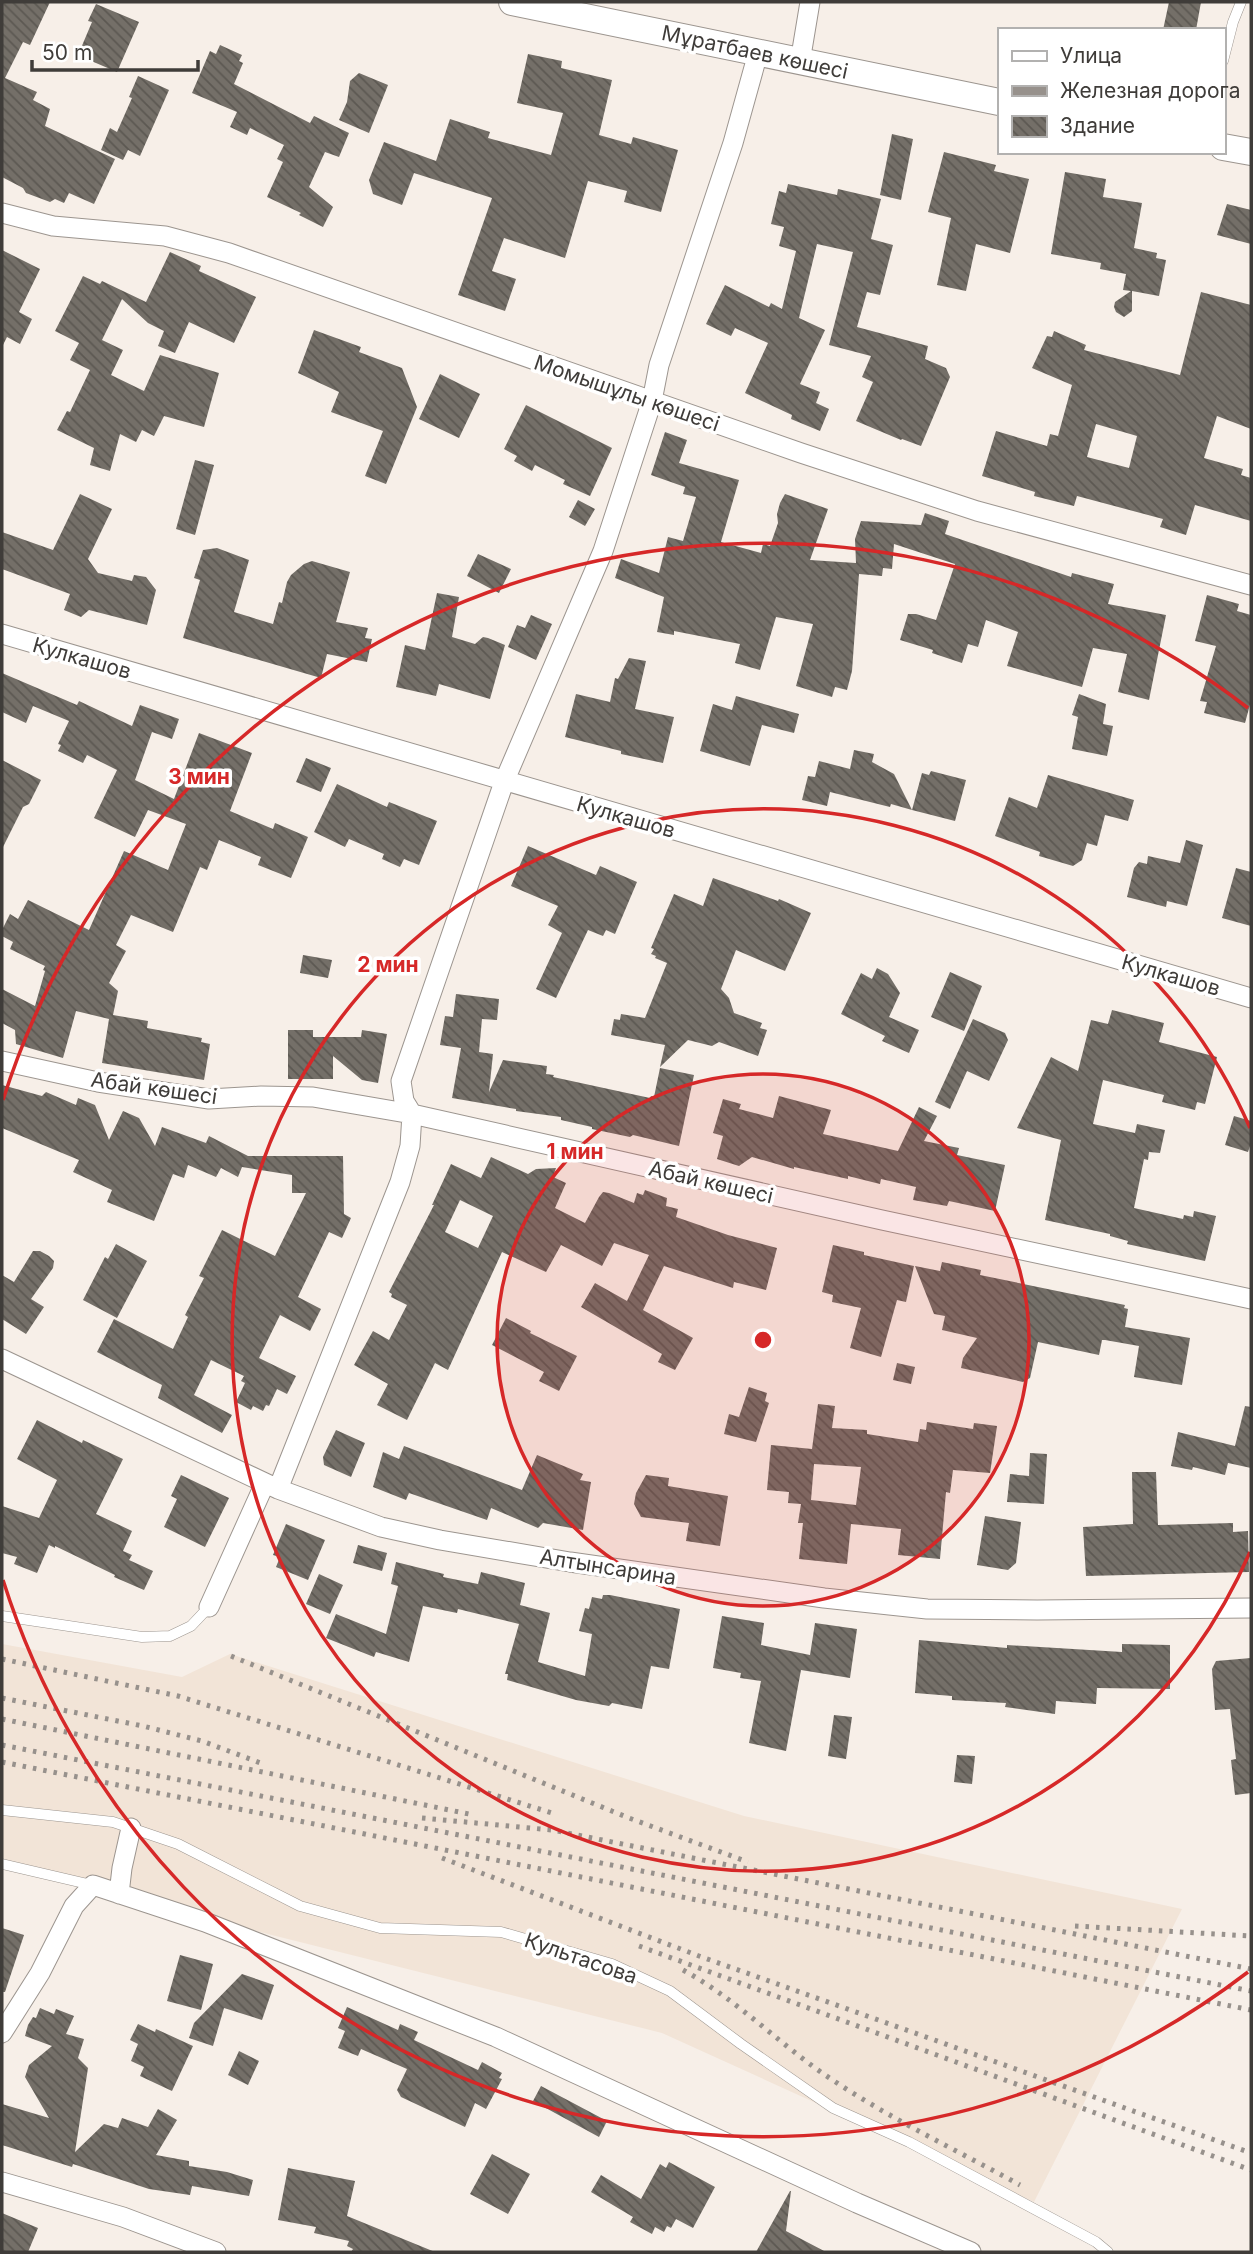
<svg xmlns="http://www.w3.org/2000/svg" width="1253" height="2254" viewBox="0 0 1253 2254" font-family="Inter,sans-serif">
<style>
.built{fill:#f2e4d7}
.building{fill:url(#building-back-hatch);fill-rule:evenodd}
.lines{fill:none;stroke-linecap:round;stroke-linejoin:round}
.lane-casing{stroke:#9c958f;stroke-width:11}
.street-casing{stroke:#9c958f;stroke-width:21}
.secondary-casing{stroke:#9c958f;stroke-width:28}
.lane{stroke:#fff;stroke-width:10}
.street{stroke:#fff;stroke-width:19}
.secondary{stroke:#fff;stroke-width:26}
.rail{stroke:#97918c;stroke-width:5;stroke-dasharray:3.5 7;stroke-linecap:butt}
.ring{fill:none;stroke:#d62828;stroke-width:3.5}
.labels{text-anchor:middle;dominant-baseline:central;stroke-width:7;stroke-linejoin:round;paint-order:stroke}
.street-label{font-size:21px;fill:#3f3c39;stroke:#fff}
.centre{fill:#d62828;stroke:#fff;stroke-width:3.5}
.ring-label{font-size:21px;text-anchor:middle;font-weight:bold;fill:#d62828;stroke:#fff;stroke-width:7;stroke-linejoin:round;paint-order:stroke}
</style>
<defs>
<pattern id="building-back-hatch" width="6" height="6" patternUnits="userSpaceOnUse" patternTransform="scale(1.75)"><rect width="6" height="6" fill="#746f68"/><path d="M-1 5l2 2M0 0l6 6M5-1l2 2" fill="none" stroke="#5c5852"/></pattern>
</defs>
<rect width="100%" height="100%" fill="#f7efe8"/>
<path class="built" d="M2,1644L182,1677L230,1654L744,1816L1182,1909L1034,2202L662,2033L2,1867Z"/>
<path class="building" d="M2,2H50L30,45L23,42L5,78L37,92L33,100L50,109L45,126L115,159L94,204L69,193L64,203L55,199L50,202L26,193L23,188L2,177Z
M1169,2H1201L1196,30H1163Z
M96,4L139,22L117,72L82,57L85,50L81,48L92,22L88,21Z
M220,45L242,55L239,61L243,63L234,84L310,123L314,116L349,133L339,157L325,152L309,187L333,207L323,227L299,215L301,213L267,197L283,162L277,159L284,145L250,128L247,135L230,127L237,112L192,93L210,51L216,54Z
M528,54L562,61L561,68L612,80L599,135L631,144L633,137L678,150L661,212L624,202L627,191L588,181L565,258L504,238L492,271L516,279L505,311L458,295L492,198L414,173L402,205L373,194L369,180L384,142L436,161L450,119L490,132L488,138L551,155L563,113L517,103Z
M359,73L388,85L369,133L339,120L347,102L350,81Z
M138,76L169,90L140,156L128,150L123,160L101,150L110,128L117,132L132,98L129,97Z
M892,134L913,139L901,200L880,195Z
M944,152L996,165L994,171L1029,179L1010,253L976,244L966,291L937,285L951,218L928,212Z
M1065,172L1106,179L1103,197L1142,203L1134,248L1157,253L1156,258L1166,260L1159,296L1132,291V311L1124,317L1116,312L1114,307L1115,302L1131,291L1123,290L1126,274L1100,269L1101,263L1051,254Z
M788,184L837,195L838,189L881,199L871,239L893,245L880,295L867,292L857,327L928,346L925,359L946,368L950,377L921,446L902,439L901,440L856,421L873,382L862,377L871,356L829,345L853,252L817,244L799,318L825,330L800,384L820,392L816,403L829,409L820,431L791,419L792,415L745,393L768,343L735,328L731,336L706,324L725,285L769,307L771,303L782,309L796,251L779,246L784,227L771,224L779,191L786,193Z
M1227,204L1251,210V244L1217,235Z
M2,250L40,269L19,312L32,319L20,344L7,337L2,347Z
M170,252L201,266L199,271L256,297L234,343L189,322L175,353L158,346L164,331L148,323L122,299L102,340L123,350L111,375L144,391L160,355L219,373L204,427L164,416L154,436L142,430L136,442L120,434L110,471L90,465L94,448L57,430L67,411L70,412L90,370L70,360L79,343L55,331L83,276L100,284L102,281L146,302Z
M1201,292L1251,305V429L1217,416L1204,458L1243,469L1241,475L1251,478V521L1195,505L1186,535L1160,527L1163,519L1077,496L1074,506L1034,496L1035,492L982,476L996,431L1047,446L1050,434L1058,436L1072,385L1032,368L1047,336L1052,337L1054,331L1086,345L1084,350L1180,375ZM1096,424L1137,436L1129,468L1087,457Z
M314,330L361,347L359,352L402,368L417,407L386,484L365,476L383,431L331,412L339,392L298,373Z
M440,374L480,394L459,438L419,419Z
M526,405L612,448L590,496L563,484L565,480L535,465L532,471L514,461L517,456L504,449Z
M665,432L687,440L679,463L739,480L721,542L761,553L763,544L770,546L778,523L777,514L780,503L785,494L828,509L810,560L856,563L855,539L861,521L921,525L925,513L949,521L945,534L1071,577L1072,573L1114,584L1108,604L1166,615L1149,700L1118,692L1127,654L1093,648L1082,687L1007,666L1018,632L986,620L978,647L968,644L962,663L932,653L933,650L900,640L908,614H916L936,620L955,564L894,544L892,569L883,568L882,576L859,574L852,671L847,690L835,687L832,697L796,686L813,624L776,617L760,670L735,663L740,644L674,631V635L657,632L664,597L615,578L621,559L659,573L668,537L683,541L696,497L683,494L685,487L651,475Z
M195,460L214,465L195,535L176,529Z
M80,494L112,509L88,559L98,573L132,581L134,575L146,577L156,590L147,625L89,610L81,617L64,610L70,594L2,569V532L53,550Z
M578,500L595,509L585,526L569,517Z
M217,548L249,560L234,612L273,624L279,602L282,603L287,582L291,575L304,564L312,561L350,572L336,622L368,628L365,638L372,639L367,662L327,654L321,678L183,638L200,580L194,578L203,550Z
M478,554L511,569L499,593L467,576Z
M437,593L459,597L452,637L475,644L483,637L488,638L505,645L490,699L439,684L436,696L396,687L405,645L425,650Z
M1207,595L1239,604L1237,611L1251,615V701L1245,723L1204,713L1207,702L1200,701L1216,646L1195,641Z
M531,615L552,624L536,660L508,647L517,625L525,628Z
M629,658L646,661L635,709L674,717L663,763L621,754V751L565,737L576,694L610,702L615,678L618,679Z
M2,673L77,705L79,701L132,726L140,705L179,719L172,739L152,732L135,780L174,799L199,733L252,753L230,811L273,829L275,823L308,837L291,878L258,865L261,857L219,840L207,870L200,867L173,932L131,915L116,945L126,951L109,983L118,991L113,1015L148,1021L147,1028L202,1038L201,1042L210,1044L204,1080L102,1063L109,1019L76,1011L63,1058L16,1044L15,1030L2,1023V989L35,1006L45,971L43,970L45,966L10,949L13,942L2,936V930L10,914L18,919L28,900L89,930L124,851L168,870L186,824L148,810L135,837L94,818L117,770L87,755L83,763L58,751L61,745L58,744L69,721L33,706L26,723L2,712Z
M1079,694L1106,704L1103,724L1113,726L1107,756L1072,749L1078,717L1072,715Z
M736,696L799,714L794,733L762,725L750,766L700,751L713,704L732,710Z
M854,750L874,754L872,762L894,774L912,810L891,804L890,807L830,792L827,806L802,800L808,776L815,777L819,761L850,769Z
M306,758L331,768L321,792L296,782Z
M2,760L41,780L29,804L23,807L2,849Z
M931,771L966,780L955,821L912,810L922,773L929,775Z
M1048,775L1134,800L1128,821L1105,815L1097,846L1087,843L1082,860L1073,866L1039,856L1040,852L995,836L1009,797L1037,808Z
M337,784L387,807L389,802L437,821L419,865L404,859L400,867L382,859L384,854L349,839L345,847L314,832Z
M1186,840L1203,845L1187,906L1167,901L1166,907L1127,897L1134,868L1139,862L1147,864L1148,856L1180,863Z
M528,846L596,875L600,866L637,882L615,934L606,930L603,936L588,930L556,998L536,989L562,933L548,925L558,906L511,886Z
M1236,868L1251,872V926L1222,918Z
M713,878L778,901L779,899L811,913L785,971L736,950L721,989L729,998L734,1013L762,1023L760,1028L767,1030L758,1056L719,1042L712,1046L688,1040L660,1067L665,1045L611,1035L614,1019L620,1020L621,1014L645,1018L667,963L655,958L656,956L651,954L654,949L651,948L674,894L703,906Z
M303,955L332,960L328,978L300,973Z
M877,968L888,974L900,993L889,1017L919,1030L909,1053L882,1041L885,1036L841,1014L861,973L872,979Z
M950,972L982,986L964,1031L931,1017Z
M456,994L499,999L497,1020L482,1019L479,1052L493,1054L489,1092L503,1060L547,1066L546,1074L554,1075L553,1077L650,1098L651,1096L654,1097L660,1068L694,1075L679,1146L633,1135L630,1137L592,1129V1127L561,1120V1117L516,1111V1109L452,1098L461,1048L440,1045L445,1016L453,1017Z
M1112,1010L1164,1023L1159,1042L1217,1057L1205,1104L1197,1102L1195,1110L1162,1102L1164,1095L1103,1080L1093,1124L1135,1133L1137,1124L1165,1130L1160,1153L1149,1152L1148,1160L1144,1159L1134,1208L1183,1219L1184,1215L1193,1217L1194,1211L1216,1216L1205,1261L1127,1244L1128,1241L1110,1236V1234L1045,1220L1061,1140L1017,1128L1051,1057L1078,1071L1091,1020L1108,1024Z
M973,1019L1005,1033L1008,1040L989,1081L967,1071L950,1109L935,1102Z
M288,1030H313V1037H361L362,1030L387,1034L378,1083L362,1080L333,1056V1079H288Z
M2,1085L42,1096L46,1092L76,1105L78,1098L95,1105L109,1140L123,1111L139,1118L155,1146L162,1127L206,1143L209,1136L248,1156H343L344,1214L351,1218L342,1238L329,1232L298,1297L321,1309L310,1331L280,1315L259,1358L296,1376L287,1394L277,1389L269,1406L266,1405L263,1411L253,1406L251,1410L236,1402L245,1383L241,1381L244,1376L211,1360L194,1395L232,1415L222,1433L158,1398L162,1385L97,1352L114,1319L173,1349L188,1317L185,1315L204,1278L199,1276L222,1230L275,1256L306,1193H292V1175L242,1167L238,1177L221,1168L216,1177L188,1165L184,1178L173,1174L154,1221L107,1202L112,1190L73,1172L79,1160L2,1128Z
M779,1096L831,1110L823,1134L898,1151L919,1107L937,1116L924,1141L959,1148L957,1155L1005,1165L995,1211L949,1201L947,1206L913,1200L916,1187L881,1179L880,1184L848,1176V1179L794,1167V1169L752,1157L739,1166L717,1159L723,1136L713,1133L723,1099L741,1104L739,1109L773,1118Z
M1234,1116L1251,1121V1143L1248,1152L1225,1145Z
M491,1157L528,1174L536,1169L556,1168L553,1177L566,1183L555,1208L585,1223L599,1197L603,1192L609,1193L634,1203L637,1193L643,1195L645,1190L667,1198L666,1206L678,1209L676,1217L728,1235L777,1248L766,1290L734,1282L733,1288L664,1266L643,1310L693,1338L675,1370L658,1362L662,1354L581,1307L595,1283L627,1301L649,1255L614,1243L602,1266L561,1245L546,1272L502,1252L448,1370L435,1363L407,1420L377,1405L388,1384L354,1365L373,1331L389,1340L407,1305L391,1297L392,1294L389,1292L434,1205H432L451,1164L481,1178ZM460,1200L493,1216L478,1248L445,1232Z
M116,1244L147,1261L117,1318L83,1300L105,1257L108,1259Z
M833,1245L864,1252V1255L914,1266L906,1302L897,1300L881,1357L850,1348L861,1308L832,1302L833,1295L822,1292Z
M33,1251H40L49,1256L54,1261L53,1268L31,1299L44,1307L26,1334L2,1319V1275L14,1282Z
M942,1262L981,1270L980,1275L1125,1305L1124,1308L1128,1309L1125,1327L1190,1338L1182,1385L1134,1377L1139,1346L1105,1340H1102L1099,1355L1038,1342L1030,1378L1023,1382L961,1368L963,1358L977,1338L942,1330L945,1316L934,1314L915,1266L940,1271Z
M506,1318L531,1331L530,1333L577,1356L559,1391L539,1381L544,1372L492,1345Z
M897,1363L915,1367L911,1384L893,1380Z
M749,1387L767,1393L765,1401L769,1403L756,1442L724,1434L729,1414L739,1417Z
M818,1404L835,1406L832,1428L867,1430V1434L918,1442L920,1429L926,1430L927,1422L973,1429L974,1423L997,1426L990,1473L953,1470L950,1493L946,1492L940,1559L898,1555L901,1529L851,1524L847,1564L799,1559L803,1523H798L801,1504L788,1503L789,1492L767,1490L771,1445L812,1449ZM814,1464L861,1467L856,1505L811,1500Z
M1245,1406L1251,1407V1468L1228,1463L1225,1475L1193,1467L1192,1470L1171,1466L1178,1432L1235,1446Z
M37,1420L82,1443L83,1440L123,1459L96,1514L132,1531L123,1551L132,1555L129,1560L153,1571L144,1590L114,1577L115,1575L55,1546V1548L49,1545L37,1573L14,1564L17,1557L2,1553V1506L39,1518L57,1480L17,1459Z
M336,1430L365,1443L351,1477L324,1465L323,1457Z
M404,1446L522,1490L537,1455L583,1474L580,1480L591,1482L583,1530L543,1523L538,1528L491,1508L487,1520L409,1493L406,1500L373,1487L383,1452L399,1459Z
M1030,1453L1047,1454L1044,1504L1007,1502L1010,1474L1029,1476Z
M1132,1472H1156L1158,1525L1233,1523V1532L1248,1531L1249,1572L1086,1576L1083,1527L1133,1524Z
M181,1475L229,1498L205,1547L164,1527L177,1499L171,1496Z
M646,1475L669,1478L668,1486L728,1496L720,1546L686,1541L689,1523L641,1517L634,1504L636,1493Z
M985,1516L1021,1522L1016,1563L1008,1570L977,1565Z
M286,1524L325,1540L308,1580L276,1567L280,1557L273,1555Z
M358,1545L387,1553L382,1571L353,1563Z
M396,1562L444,1574L443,1577L478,1584L481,1572L525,1583L520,1605L550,1613L538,1662L585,1676L592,1634L579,1631L585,1608L589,1609L592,1597L602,1599L603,1595H610L680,1609L669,1669L651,1666L642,1709L612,1703L609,1706L576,1700L507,1680L508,1674H505L519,1624L458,1609L457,1613L423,1606L409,1662L376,1652L374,1657L326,1638L336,1614L386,1634L398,1586L391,1584Z
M319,1574L343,1585L330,1614L306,1604Z
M722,1616L764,1623L761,1645L810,1655L815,1623L857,1629L850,1678L801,1670L786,1751L749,1743L761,1681L740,1678L741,1673L713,1668Z
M919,1640L1007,1648V1645L1122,1652V1644L1170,1645V1689L1097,1688L1096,1704L1056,1701L1055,1714L1005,1707L1006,1703L952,1700V1696L915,1693Z
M1251,1658V1793L1235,1795L1231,1760L1236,1759L1230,1709L1215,1710L1212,1669L1216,1661Z
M834,1715L852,1717L846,1759L828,1756Z
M957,1755L975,1756L972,1784L954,1782Z
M2,1928L24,1935L5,1992H2Z
M180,1955L213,1964L201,2010L167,2001Z
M242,1974L274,1985L262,2020L224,2008L213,2046L189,2038L194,2023Z
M347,2007L398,2030L400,2024L418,2032L414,2040L478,2070L482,2062L502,2073L499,2078L502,2079L486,2109L475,2103L465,2127L401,2097L397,2090L407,2069L361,2049L358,2056L338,2048L345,2031L338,2028Z
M40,2008L54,2014L56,2009L74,2016L66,2034L84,2039L78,2058L88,2068L75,2152L104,2124L118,2128L122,2118L148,2127L158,2109L177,2120L156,2155L189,2161V2166L227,2172L253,2180L249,2196L192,2186L190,2195L149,2189L73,2164L72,2167L2,2145V2104L49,2118L25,2077L29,2065L52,2046L25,2036L28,2025L33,2017L36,2018Z
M138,2024L155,2032L156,2029L193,2046L172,2091L140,2076L144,2067L131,2061L138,2044L130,2040Z
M239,2051L259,2061L248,2085L228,2075Z
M541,2086L607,2121L599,2137L533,2101Z
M492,2154L530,2174L508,2214L470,2194Z
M669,2162L715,2187L693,2228L676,2219L671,2228L667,2226L664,2232L655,2227L652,2234L630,2222L633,2217L591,2192L601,2175L641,2199L660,2164L666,2168Z
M288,2168L355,2181L347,2216L435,2252H351L353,2249L347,2246L349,2241L314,2233L316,2227L278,2220Z
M790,2191H791L786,2231L826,2252H756Z
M2,2213L38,2228L28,2252H2Z"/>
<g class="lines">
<defs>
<path id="lane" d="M1223,61L1233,22L1241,2
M2,1616L142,1637L170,1636L191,1626L209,1607
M2,1810L113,1822L178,1844L300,1906L380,1928L501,1932L612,1964L670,1991L741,2044L833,2108L909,2142L1096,2242L1108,2252
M2,1864L92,1885"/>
<path id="street" d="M800,62L810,2
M2,213L53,226L165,236L229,253L801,453L977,511L1251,585
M2,634L1251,998
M2,1061L98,1082L209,1099L261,1096L313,1097L412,1114L882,1220L1251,1299
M2,1359L278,1489L381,1527L440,1540L570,1562L824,1598L927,1609L1037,1610L1251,1608
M278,1489L400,1182L410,1146L412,1114L404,1101L401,1081L504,782L603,551L652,401L659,365L733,143L758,53
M209,1607L265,1483
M119,1894L122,1868L131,1828
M2,2033L40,1973L74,1906L93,1885L205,1922L496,2037L857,2203L971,2252
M2,2182L123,2217L216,2252"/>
<path id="secondary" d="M512,2L999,102
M1223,147L1251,152"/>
</defs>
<use href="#lane" class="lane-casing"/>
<use href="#street" class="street-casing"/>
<use href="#secondary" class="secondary-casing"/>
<use href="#lane" class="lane"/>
<use href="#street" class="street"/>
<use href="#secondary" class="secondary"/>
<path class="rail" d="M231,1656L629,1818L748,1862
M2,1659L178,1696L552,1813
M2,1698L143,1726L202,1741L266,1765
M2,1719L469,1814
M2,1745L1251,1991
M2,1762L1251,2010
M422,1818L552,1830L1251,1969
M442,1858L699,1956L1251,2153
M1075,1926L1251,1936
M639,1946L1251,2170
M683,1970C738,2000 782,2047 834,2081C893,2120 958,2151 1020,2185"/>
</g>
<circle cx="763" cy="1340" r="266" fill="#d62828" fill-opacity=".12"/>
<g class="ring">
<circle cx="763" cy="1340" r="266"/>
<path d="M1250 1552A531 531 0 1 1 1250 1128"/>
<path d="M1248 1972A797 797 0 0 1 3 1580M3 1100A797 797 0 0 1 1248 708"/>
</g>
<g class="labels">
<g class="street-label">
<text transform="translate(755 52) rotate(12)">Мұратбаев көшесі</text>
<text transform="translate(627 393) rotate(19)">Момышұлы көшесі</text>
<text transform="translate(82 658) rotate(16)">Кулкашов</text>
<text transform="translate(626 817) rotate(16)">Кулкашов</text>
<text transform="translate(1171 975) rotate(16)">Кулкашов</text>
<text transform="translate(154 1088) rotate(8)">Абай көшесі</text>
<text transform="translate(711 1182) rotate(13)">Абай көшесі</text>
<text transform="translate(608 1567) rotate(9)">Алтынсарина</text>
<text transform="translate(581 1958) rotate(19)">Культасова</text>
</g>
</g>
<circle cx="763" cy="1340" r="10" class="centre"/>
<g class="ring-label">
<text x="199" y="784">3 мин</text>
<text x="388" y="972">2 мин</text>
<text x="575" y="1159">1 мин</text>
</g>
<rect width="1253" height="2254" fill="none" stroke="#3f3c39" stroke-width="7"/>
<rect x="998" y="28" width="228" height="126" fill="#ffffff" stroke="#b2b1b0" stroke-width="2"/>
<rect x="1012" y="51" width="35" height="10" fill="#ffffff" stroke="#b2b1b0" stroke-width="2"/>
<text x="1060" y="63" font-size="21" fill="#3f3c39">Улица</text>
<rect x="1012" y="86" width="35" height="10" fill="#97918c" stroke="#b2b1b0" stroke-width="2"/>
<text x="1060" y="98" font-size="21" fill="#3f3c39">Железная дорога</text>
<rect x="1012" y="116" width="35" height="21" fill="url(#building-back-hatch)" stroke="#b2b1b0" stroke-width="2"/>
<text x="1060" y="133" font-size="21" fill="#3f3c39">Здание</text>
<path d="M32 60v10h166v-10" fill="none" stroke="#3f3c39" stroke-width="3.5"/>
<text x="42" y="60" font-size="21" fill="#3f3c39" stroke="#ffffff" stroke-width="5" paint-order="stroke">50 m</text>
</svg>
